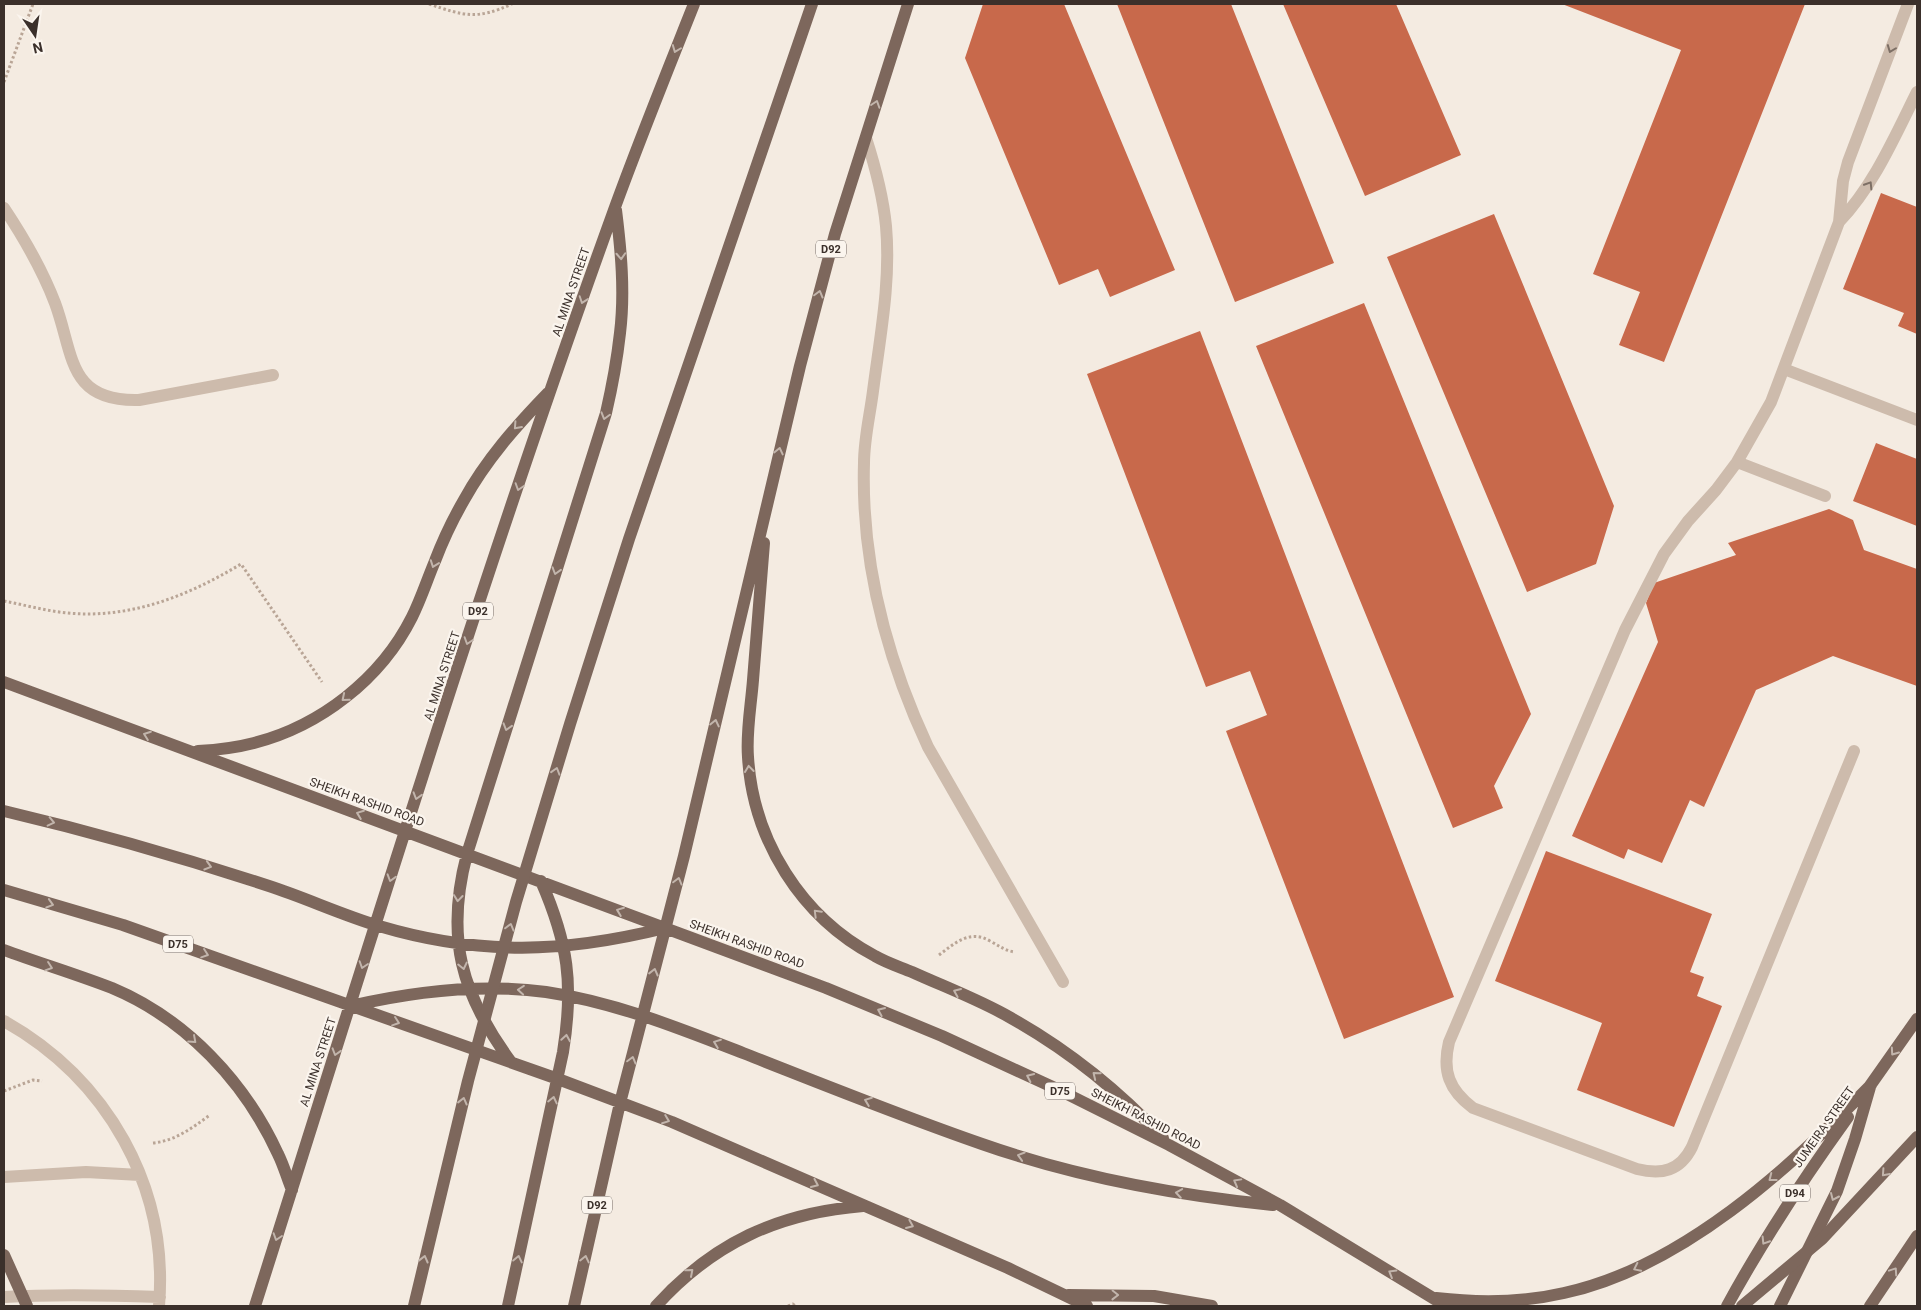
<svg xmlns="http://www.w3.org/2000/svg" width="1921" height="1310" viewBox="0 0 1921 1310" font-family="Roboto,sans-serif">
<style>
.building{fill:#c8694b}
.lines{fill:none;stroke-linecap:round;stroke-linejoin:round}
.path{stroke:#b9a596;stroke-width:3;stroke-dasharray:2.5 2.5;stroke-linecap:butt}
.service{stroke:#cdbbac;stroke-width:12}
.primary{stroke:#7d675c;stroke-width:12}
.primary-bridge{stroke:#7d675c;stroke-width:12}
.oneway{stroke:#c2b5ac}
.oneway2{stroke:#7d6f65}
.labels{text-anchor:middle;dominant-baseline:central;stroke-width:4.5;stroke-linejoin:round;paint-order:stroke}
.shield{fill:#fbf5ee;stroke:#756b66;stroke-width:1}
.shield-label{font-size:11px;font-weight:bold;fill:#3b302b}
.street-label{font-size:12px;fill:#3b302b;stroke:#fbf5ee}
</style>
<rect width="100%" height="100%" fill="#f4ebe1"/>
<path class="building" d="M983,4H1064L1175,270L1110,297L1098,269L1059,285L965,58Z
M1117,4H1231L1334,263L1235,302Z
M1283,4H1396L1461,155L1365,196Z
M1562,4H1805L1664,362L1619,345L1640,292L1593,274L1681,50Z
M1881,193L1917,207V334L1898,326L1904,313L1843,289Z
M1494,214L1614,506L1596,564L1527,592L1387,257Z
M1364,303L1531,714L1494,786L1503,808L1453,828L1256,346Z
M1200,331L1454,997L1344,1039L1226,731L1267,715L1250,671L1206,687L1087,374Z
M1876,443L1917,459V526L1853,501Z
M1829,509L1853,520L1864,550L1917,569V686L1833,656L1756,690L1704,807L1690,800L1662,863L1628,849L1624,859L1572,836L1658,642L1646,603L1654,583L1736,555L1728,543Z
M1546,851L1712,914L1690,972L1704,977L1697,996L1722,1006L1674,1127L1577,1090L1602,1023L1495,981Z"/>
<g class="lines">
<path class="path" d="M429,4C465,16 476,20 512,4
M4,82L33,4
M4,601C25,605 46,611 68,613C130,619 188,596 241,564L322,682
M939,955C955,943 970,929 990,941C999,946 1006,951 1015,952
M4,1091L33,1080L42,1081
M153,1143C175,1141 192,1128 210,1115
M788,1306L793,1304L795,1306"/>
<path class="service" d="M866,138C875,166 883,196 886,226C891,281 880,337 873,391C870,415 864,439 864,463C861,564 886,657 928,747L1063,982
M4,208C24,238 42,269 55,303C74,354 67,402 139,400L273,375
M1839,222C1874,185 1894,138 1917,92
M1784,369L1917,420
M1737,462L1825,496
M1854,751L1692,1147C1680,1171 1662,1175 1637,1169L1473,1108C1449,1090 1442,1071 1449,1042L1625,630L1664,554L1688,521L1716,490L1737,462L1771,402L1839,222L1843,181L1848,162L1908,4
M4,1021C107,1079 169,1186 159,1306
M4,1177L86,1172L140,1175
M4,1297C56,1294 107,1295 160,1297"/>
<path class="primary" d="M764,543C760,589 757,635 753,680C751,706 746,732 748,757C753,840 801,917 875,956C887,963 900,967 912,972C945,987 980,1000 1011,1018C1068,1050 1118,1090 1163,1138
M4,682L826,988L942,1036L1057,1089L1169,1145L1280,1205L1446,1306
M198,751C216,750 235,748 254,743C320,726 381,679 412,617C421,599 427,580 435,561C443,540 453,519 464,500C486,460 516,426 548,393
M4,811C93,832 181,857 269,886C306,898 342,915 379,926C480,956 564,953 665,928
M4,890L123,925L558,1079L672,1122L1008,1268L1087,1306
M4,950C39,963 76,974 112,988C186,1019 245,1082 278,1154C284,1166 287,1178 292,1190
M350,1006C415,991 480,983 546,992C614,1002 679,1028 743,1053C822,1084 901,1116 982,1144C1076,1177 1174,1195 1273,1205
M511,1062C461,994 445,937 467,854L606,413C612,387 617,360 620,333C625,292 621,250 616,210
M1867,1090L1917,1019
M1068,1295L1154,1296L1212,1306
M1436,1298C1479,1303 1521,1303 1564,1293C1681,1268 1790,1168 1871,1085
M255,1306C371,940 483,572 614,210C639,141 667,72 694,4
M508,1306L563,1052C574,984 568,943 541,881
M574,1306L620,1103L684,856L800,366L835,234L908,4
M656,1306C713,1243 778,1213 863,1206
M1727,1306C1763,1240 1804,1178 1848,1117
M1780,1306L1837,1191L1855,1139L1870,1087
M1870,1306L1917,1236"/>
<path class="primary-bridge" d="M4,1255L27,1306
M414,1306L468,1081L516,902L570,724L629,539L812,4
M1742,1306L1822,1239L1917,1137"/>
</g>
<defs><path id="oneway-chevron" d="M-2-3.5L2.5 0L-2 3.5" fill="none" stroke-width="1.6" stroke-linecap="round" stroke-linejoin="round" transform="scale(1.25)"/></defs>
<g class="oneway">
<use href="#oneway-chevron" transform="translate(676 49) rotate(111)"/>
<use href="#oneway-chevron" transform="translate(876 104) rotate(-72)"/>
<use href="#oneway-chevron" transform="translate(621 256) rotate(87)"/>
<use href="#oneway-chevron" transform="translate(819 294) rotate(-75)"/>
<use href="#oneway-chevron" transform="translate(583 300) rotate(109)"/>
<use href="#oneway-chevron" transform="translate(605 416) rotate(106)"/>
<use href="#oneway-chevron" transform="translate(517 426) rotate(132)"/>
<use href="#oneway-chevron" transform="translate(779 451) rotate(-77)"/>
<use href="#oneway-chevron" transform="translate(519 487) rotate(108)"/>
<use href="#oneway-chevron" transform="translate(434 564) rotate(110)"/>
<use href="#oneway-chevron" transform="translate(556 571) rotate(107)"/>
<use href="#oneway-chevron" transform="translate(468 641) rotate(108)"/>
<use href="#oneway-chevron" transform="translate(345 698) rotate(140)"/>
<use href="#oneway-chevron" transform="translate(715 723) rotate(-77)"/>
<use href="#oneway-chevron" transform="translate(507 727) rotate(107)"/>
<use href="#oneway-chevron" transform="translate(147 735) rotate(-160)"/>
<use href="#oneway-chevron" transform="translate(749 769) rotate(-97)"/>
<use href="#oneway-chevron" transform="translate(556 771) rotate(-73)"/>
<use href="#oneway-chevron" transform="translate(417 796) rotate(107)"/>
<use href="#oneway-chevron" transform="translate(360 814) rotate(-159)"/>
<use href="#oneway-chevron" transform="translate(51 822) rotate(13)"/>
<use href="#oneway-chevron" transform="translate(208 866) rotate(17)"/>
<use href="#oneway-chevron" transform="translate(391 878) rotate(107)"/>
<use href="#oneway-chevron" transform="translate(678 881) rotate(-75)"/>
<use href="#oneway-chevron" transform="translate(458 898) rotate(96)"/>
<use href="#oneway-chevron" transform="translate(50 904) rotate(17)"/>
<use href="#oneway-chevron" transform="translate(620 911) rotate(-159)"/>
<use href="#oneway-chevron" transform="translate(817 913) rotate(-135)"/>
<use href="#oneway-chevron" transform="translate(510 927) rotate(-75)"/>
<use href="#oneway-chevron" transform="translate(205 954) rotate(19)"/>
<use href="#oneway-chevron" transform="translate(363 965) rotate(108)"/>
<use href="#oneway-chevron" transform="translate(463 966) rotate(77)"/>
<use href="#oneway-chevron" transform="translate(49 967) rotate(19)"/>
<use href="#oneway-chevron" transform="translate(654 972) rotate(-76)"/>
<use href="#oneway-chevron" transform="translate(521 990) rotate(-175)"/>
<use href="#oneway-chevron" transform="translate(957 992) rotate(-157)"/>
<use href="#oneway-chevron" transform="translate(881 1011) rotate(-157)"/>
<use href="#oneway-chevron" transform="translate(396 1022) rotate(19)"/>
<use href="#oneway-chevron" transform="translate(566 1038) rotate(-81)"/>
<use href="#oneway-chevron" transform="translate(193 1040) rotate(42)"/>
<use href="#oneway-chevron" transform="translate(717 1043) rotate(-159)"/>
<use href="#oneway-chevron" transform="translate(336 1052) rotate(107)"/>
<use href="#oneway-chevron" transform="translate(1894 1052) rotate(125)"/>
<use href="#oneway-chevron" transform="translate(632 1060) rotate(-75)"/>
<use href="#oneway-chevron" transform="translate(1096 1075) rotate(-141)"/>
<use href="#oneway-chevron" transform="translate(1030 1077) rotate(-155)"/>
<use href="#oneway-chevron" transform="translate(553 1100) rotate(-77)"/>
<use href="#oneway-chevron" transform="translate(463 1101) rotate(-76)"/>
<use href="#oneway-chevron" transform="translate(868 1101) rotate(-159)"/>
<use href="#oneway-chevron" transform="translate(666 1120) rotate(21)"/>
<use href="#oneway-chevron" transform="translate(1021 1156) rotate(-163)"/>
<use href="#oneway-chevron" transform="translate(1885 1173) rotate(132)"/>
<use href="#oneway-chevron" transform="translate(1772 1178) rotate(142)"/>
<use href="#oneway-chevron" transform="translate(1237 1182) rotate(-151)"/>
<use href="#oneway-chevron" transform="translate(815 1184) rotate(24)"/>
<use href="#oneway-chevron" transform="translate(1179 1193) rotate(-171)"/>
<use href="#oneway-chevron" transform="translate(1834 1197) rotate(114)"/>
<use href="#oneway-chevron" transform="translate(910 1225) rotate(23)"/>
<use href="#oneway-chevron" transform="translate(277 1237) rotate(108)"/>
<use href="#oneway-chevron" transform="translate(1765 1241) rotate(122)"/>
<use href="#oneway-chevron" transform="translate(424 1259) rotate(-76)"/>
<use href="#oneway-chevron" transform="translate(518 1259) rotate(-78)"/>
<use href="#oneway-chevron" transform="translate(585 1259) rotate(-77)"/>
<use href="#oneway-chevron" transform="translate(1637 1268) rotate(154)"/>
<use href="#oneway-chevron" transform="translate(1894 1271) rotate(-56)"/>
<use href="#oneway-chevron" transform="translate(690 1272) rotate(-41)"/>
<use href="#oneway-chevron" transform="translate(1392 1273) rotate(-149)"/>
<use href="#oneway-chevron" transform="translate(1115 1295) rotate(1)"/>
</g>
<g class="oneway2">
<use href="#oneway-chevron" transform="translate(1891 49) rotate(111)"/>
<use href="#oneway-chevron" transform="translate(1869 185) rotate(-58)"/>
</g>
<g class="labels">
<g class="shield">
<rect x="816" y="240.5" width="30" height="17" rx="4"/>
<rect x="463" y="602.5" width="30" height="17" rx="4"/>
<rect x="163" y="935.5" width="30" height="17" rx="4"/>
<rect x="1045" y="1082.5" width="30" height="17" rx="4"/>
<rect x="1780" y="1184.5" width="30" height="17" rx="4"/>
<rect x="582" y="1196.5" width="30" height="17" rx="4"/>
</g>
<g class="shield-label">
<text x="831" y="249">D92</text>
<text x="478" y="611">D92</text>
<text x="178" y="944">D75</text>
<text x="1060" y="1091">D75</text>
<text x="1795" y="1193">D94</text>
<text x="597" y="1205">D92</text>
</g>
<g class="street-label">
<text transform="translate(571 292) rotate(-71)">AL MINA STREET</text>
<text transform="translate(442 676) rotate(-72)">AL MINA STREET</text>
<text transform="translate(367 802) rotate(20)">SHEIKH RASHID ROAD</text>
<text transform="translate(747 944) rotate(20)">SHEIKH RASHID ROAD</text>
<text transform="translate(318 1062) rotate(-72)">AL MINA STREET</text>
<text transform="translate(1146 1119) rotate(27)">SHEIKH RASHID ROAD</text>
<text transform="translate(1824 1127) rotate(-55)">JUMEIRA STREET</text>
</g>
</g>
<rect width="1921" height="1310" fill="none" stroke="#3b302b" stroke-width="10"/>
<g transform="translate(35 35) rotate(167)" stroke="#fbf5ee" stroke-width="4" paint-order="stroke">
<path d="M0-4L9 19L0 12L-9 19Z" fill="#3b302b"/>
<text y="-8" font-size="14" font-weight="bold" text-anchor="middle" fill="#3b302b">N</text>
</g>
</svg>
